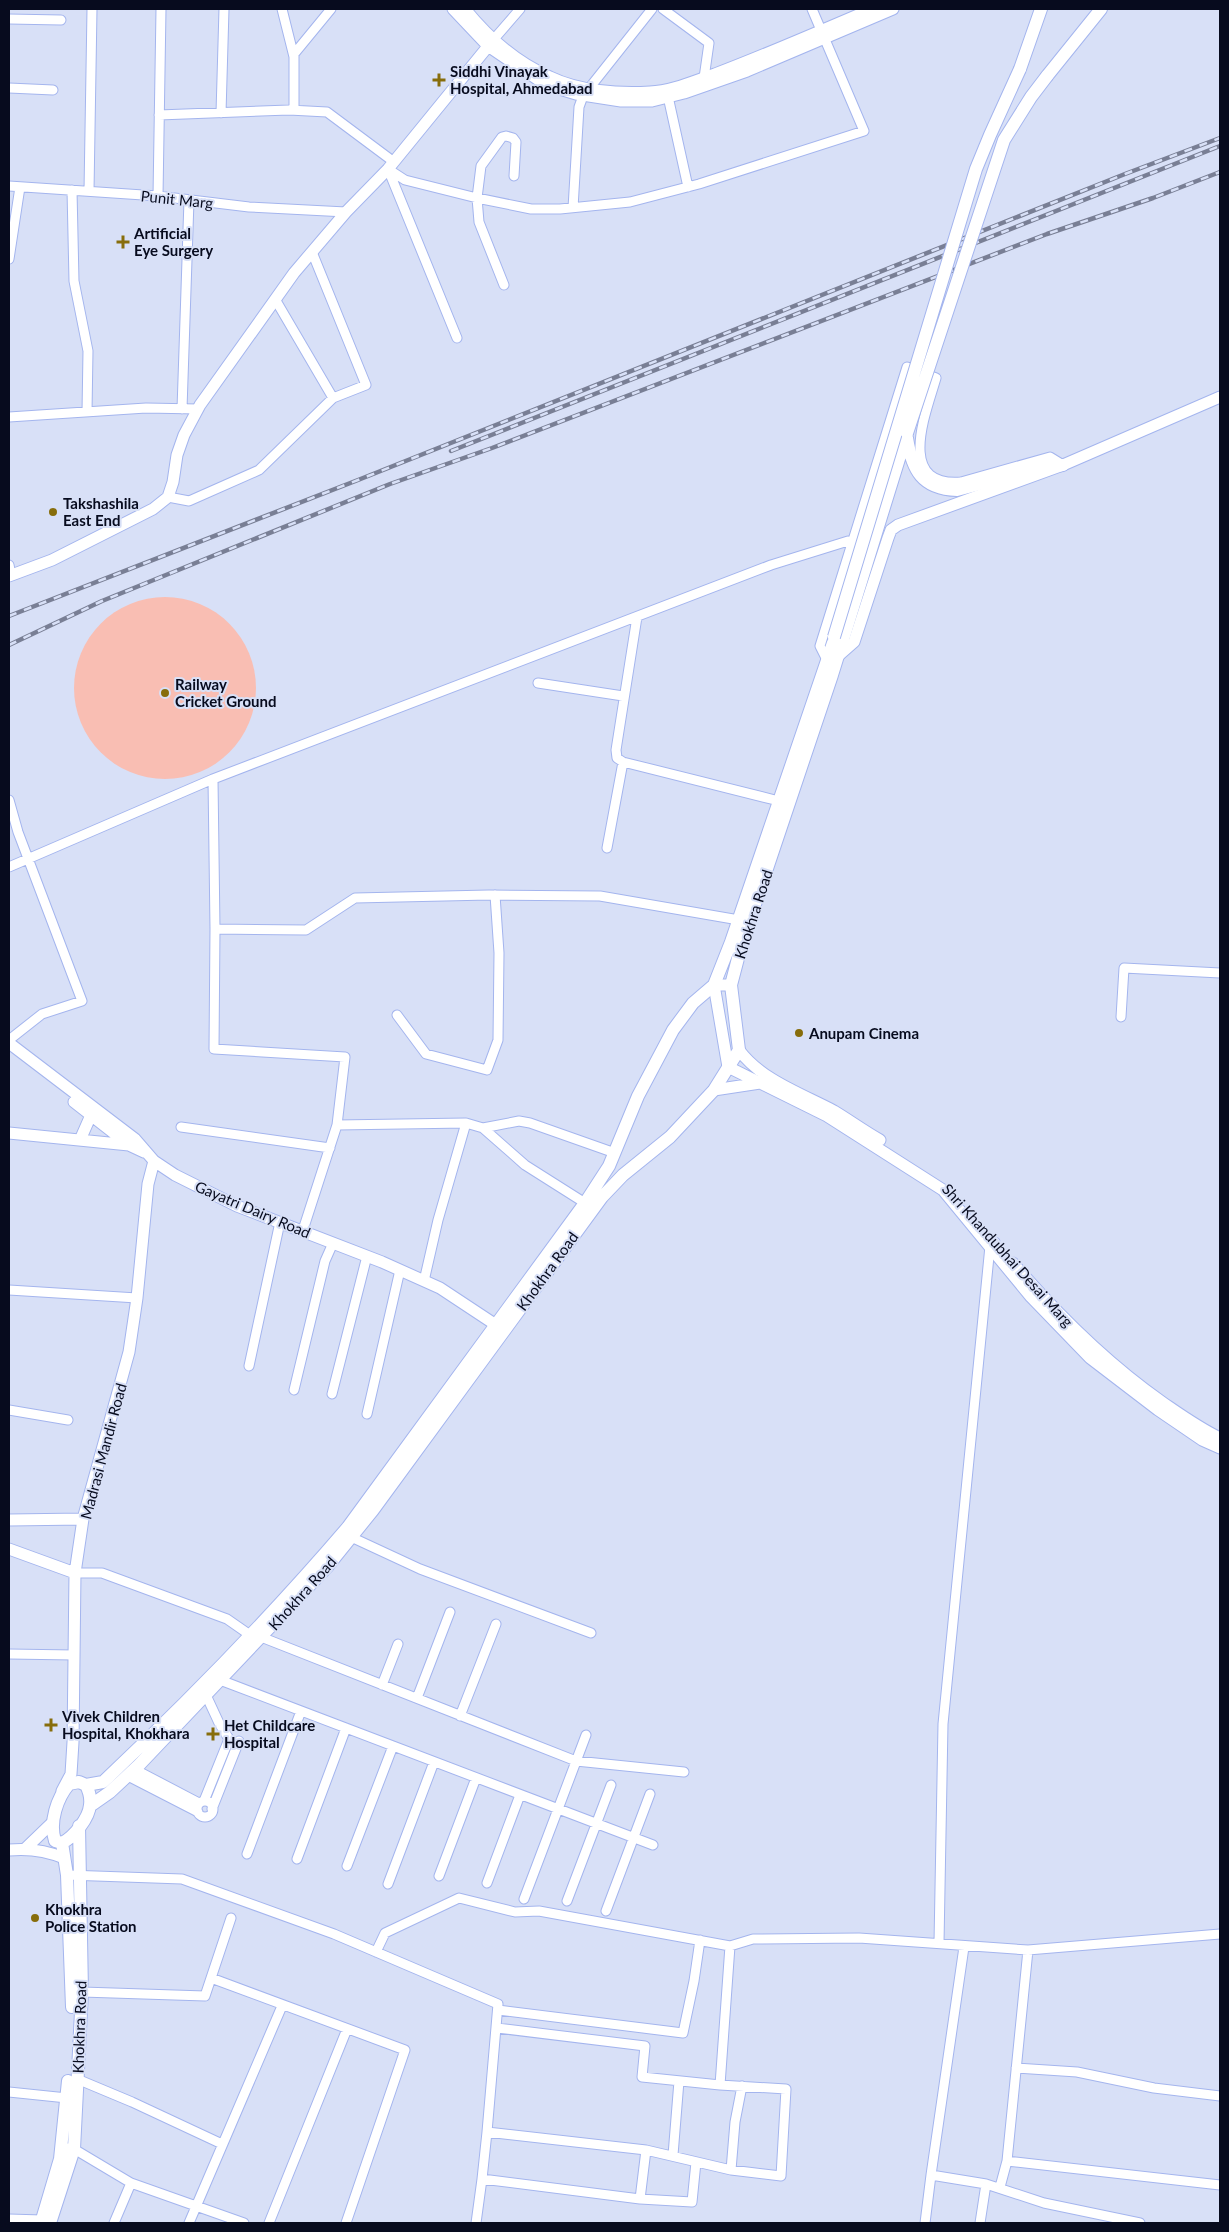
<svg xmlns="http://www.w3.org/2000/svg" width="1229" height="2232" viewBox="0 0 1229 2232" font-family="Lato,sans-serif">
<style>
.green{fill:#f9beb3}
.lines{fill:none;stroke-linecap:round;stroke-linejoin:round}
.street-casing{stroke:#a4b5ee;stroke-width:11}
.secondary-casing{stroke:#a4b5ee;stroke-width:13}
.primary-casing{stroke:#a4b5ee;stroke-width:14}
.street{stroke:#fff;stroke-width:9}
.secondary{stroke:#fff;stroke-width:11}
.primary{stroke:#fff;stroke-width:12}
.rail-casing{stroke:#797f95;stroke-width:4.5}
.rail{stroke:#d8e0f7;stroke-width:2.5;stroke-dasharray:8;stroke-linecap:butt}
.primary-bridge-casing{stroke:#a4b5ee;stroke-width:14;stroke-linecap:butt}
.primary-bridge{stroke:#fff;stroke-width:12}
.poi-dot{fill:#876d0b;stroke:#d8e0f7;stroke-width:2}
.labels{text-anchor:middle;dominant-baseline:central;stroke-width:4;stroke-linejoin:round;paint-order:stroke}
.poi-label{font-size:15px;font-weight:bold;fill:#070b1e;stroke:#d8e0f7;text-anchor:start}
.street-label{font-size:15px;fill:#070b1e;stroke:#d8e0f7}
</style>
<rect width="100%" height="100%" fill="#d8e0f7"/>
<path class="green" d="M74 688a91 91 0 1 1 182 0a91 91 0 1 1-182 0Z"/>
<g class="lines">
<defs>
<path id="street" d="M282,9L294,57
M663,9L709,43L704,78
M9,19L61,20
M494,39L520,9
M9,88L53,90
M667,92L688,187
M294,110V54L331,9
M221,113L224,9
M159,115L289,110L327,112L394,162
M388,169L405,180L477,198L531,209H560L630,202L699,184L864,131L812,9
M388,169L457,338
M9,186L158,196L249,207L346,212
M72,190L74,281L88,351L87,412
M89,191L92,9
M158,196L161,9
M573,208L579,107L583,96L652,9
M9,259L20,187
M504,285L479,222L477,198L481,166L502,137L506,136L513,138L516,142L514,176
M275,299L333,398L366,385L312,252
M182,409L189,200
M9,417L146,408L198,409
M168,497L189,501L259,470L333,398
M9,565L11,575
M637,617L616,750L617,758L623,762L779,801
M827,660L820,646L907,367L936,378C926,413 895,487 961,482L1050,457L1063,465
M538,683L623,696
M9,800L18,832L82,1001L42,1014L9,1040
M607,848L623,762
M9,867L213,779
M215,929L213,779L771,565L848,541
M397,1015L426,1054L487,1070L498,1040L499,953L495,895
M1121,1017L1124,968L1220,973
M466,1123L483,1128L525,1165L585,1203
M337,1125L466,1123L438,1220L424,1281
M181,1127L330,1148
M483,1128L519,1121L530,1123L615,1153
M303,1230L337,1125L345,1057L214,1049L215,929L306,930L355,898L489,895L600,896L739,920
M9,1290L137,1298
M249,1366L280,1222
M294,1390L325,1261L333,1243
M332,1394L367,1256
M9,1410L68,1420
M367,1414L400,1270
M351,1537L420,1569L591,1633
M75,1573H102L227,1619L250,1635
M261,1637L576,1761L684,1772
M9,1654L74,1655
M220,1680L653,1845
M382,1685L398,1644
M417,1698L450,1612
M460,1716L496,1624
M134,1769L199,1803
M128,1776L198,1812
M204,1801L229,1739L219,1723L206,1695
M197 1809a8 8 0 1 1 16 0a8 8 0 1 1-16 0Z
M212,1809L239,1741
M247,1854L301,1711
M297,1859L346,1728
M347,1866L393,1746
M67,1875L182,1879L334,1934L498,2004L487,2132L646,2150L731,2170L781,2176L786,2089L720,2085L730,1946L539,1911L515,1912L459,1898L385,1933L376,1952
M439,1876L476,1778
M487,1883L520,1795
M388,1884L434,1762
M524,1899L586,1735
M567,1901L611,1785
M606,1911L650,1794
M939,1943L943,1724L990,1246L995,1242
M730,1946L753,1939L859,1938L1028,1950L1220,1934
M1028,1950L1007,2161L1220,2185
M211,1978L405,2050L346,2223
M82,1992L205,1996L231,1918
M498,2010L683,2033L694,1981L700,1940
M497,2028L645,2046L642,2077L720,2085
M1016,2068L1077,2072L1154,2088L1220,2096
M77,2079L132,2102L222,2144
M9,2092L67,2098
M487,2132L482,2179L640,2199L692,2202L696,2162
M68,2148L74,2149L131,2183L244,2223
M673,2155L679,2081
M731,2170L735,2122L742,2086
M931,2175L964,1947
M1000,2187L1007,2161
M640,2199L646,2150
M114,2223L131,2183
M189,2223L282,2006
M269,2223L347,2029
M476,2223L482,2179
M925,2223L931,2175L986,2184L1044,2203L1140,2223
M980,2223L986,2184"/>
<path id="secondary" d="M453,9L488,46L546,85L576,94L621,101H652L684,93L747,71L893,9
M465,9C487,36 517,63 550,77C579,91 618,94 650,92C672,91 694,81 715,74C768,54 820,31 872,9
M9,576L52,560L153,509L168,497L173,482L177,455L184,435L200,405L294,273L346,212L388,169L494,39
M837,657L854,642L888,538L891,530L898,525L1063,465L1220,397
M731,985H714L728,1067L827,1116L943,1190L1031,1297L1090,1358L1158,1410L1202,1440L1220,1448
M9,1043L135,1139L154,1161L175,1175L237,1206L382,1262L440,1288L502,1329
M739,1050C761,1080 802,1094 834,1111C849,1120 864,1131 880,1140
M714,1090L760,1083
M74,1102L129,1145L144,1152
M9,1133L129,1145
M80,1140L91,1115
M1013,1263C1058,1315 1105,1362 1162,1402C1181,1415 1199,1428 1220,1438
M9,1520L83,1519
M9,1549L75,1573
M62,1791L71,1774L73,1742L75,1573L83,1519L129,1352L137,1298L148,1184L154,1161
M26,1848L53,1822
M9,1850C29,1848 45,1850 64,1858
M9,2220L42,2221"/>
<path id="primary" d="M1020,69L1041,9
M1047,76L1101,9
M907,438C912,470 922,489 957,490L1039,468L1063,465
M79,1782L86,1785C89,1791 91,1798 90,1805C89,1818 74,1837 62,1843L55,1841C49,1822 57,1798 69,1784Z
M86,1785L103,1782C189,1701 271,1617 348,1527L585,1203L609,1166L638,1096L673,1030L693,1003L714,985L731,942L833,643
M90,1806L110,1792L139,1765L327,1567L373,1510L602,1197L623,1175L670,1137L714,1090L739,1050L731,985L742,943L832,675L907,433
M62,1843L67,1875L72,2007
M41,2223L60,2159L68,2081
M50,2223L74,2149L82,1992L79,1826"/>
</defs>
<use href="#street" class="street-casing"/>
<use href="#secondary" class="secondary-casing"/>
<use href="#primary" class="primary-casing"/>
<use href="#street" class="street"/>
<use href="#secondary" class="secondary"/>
<use href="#primary" class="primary"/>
<defs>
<path id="rail" d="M451,451L1220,146
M9,616L358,480L1125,174L1220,138
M9,645L102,601L390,484L492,448L1047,234L1153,198L1220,172"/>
</defs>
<use href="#rail" class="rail-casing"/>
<use href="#rail" class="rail"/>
<defs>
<path id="primary-bridge" d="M907,433L1004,140L1031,97L1047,76
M834,637L976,169L990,135L1020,69"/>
</defs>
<use href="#primary-bridge" class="primary-bridge-casing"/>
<use href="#primary-bridge" class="primary-bridge"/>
</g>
<g class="poi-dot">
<path d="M436.5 72.5h5v5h5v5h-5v5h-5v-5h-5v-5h5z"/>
<path d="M120.5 234.5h5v5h5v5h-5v5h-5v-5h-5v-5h5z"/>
<circle cx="53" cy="512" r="5"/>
<circle cx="165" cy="693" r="5"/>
<circle cx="799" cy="1033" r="5"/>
<path d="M48.5 1717.5h5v5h5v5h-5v5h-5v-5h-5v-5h5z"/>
<path d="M210.5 1726.5h5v5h5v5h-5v5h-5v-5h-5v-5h5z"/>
<circle cx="35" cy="1918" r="5"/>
</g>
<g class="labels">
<g class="poi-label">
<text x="450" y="71">Siddhi Vinayak<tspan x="450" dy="17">Hospital, Ahmedabad</tspan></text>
<text x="134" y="233">Artificial<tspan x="134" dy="17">Eye Surgery</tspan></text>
<text x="63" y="503">Takshashila<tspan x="63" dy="17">East End</tspan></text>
<text x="175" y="684">Railway<tspan x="175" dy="17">Cricket Ground</tspan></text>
<text x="809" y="1033">Anupam Cinema</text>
<text x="62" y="1716">Vivek Children<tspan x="62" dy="17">Hospital, Khokhara</tspan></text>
<text x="224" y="1725">Het Childcare<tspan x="224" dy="17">Hospital</tspan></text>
<text x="45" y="1909">Khokhra<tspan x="45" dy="17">Police Station</tspan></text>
</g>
<g class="street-label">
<text transform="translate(177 199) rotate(6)">Punit Marg</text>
<text transform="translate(753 914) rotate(-72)">Khokhra Road</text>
<text transform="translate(253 1209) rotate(23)">Gayatri Dairy Road</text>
<text transform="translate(1008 1255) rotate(48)">Shri Khandubhai Desai Marg</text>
<text transform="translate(547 1271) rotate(-54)">Khokhra Road</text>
<text transform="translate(103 1451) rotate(-75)">Madrasi Mandir Road</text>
<text transform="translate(302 1593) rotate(-48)">Khokhra Road</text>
<text transform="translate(79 2027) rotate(-88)">Khokhra Road</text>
</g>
</g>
<rect width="1229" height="2232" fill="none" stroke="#070b1e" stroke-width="20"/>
</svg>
